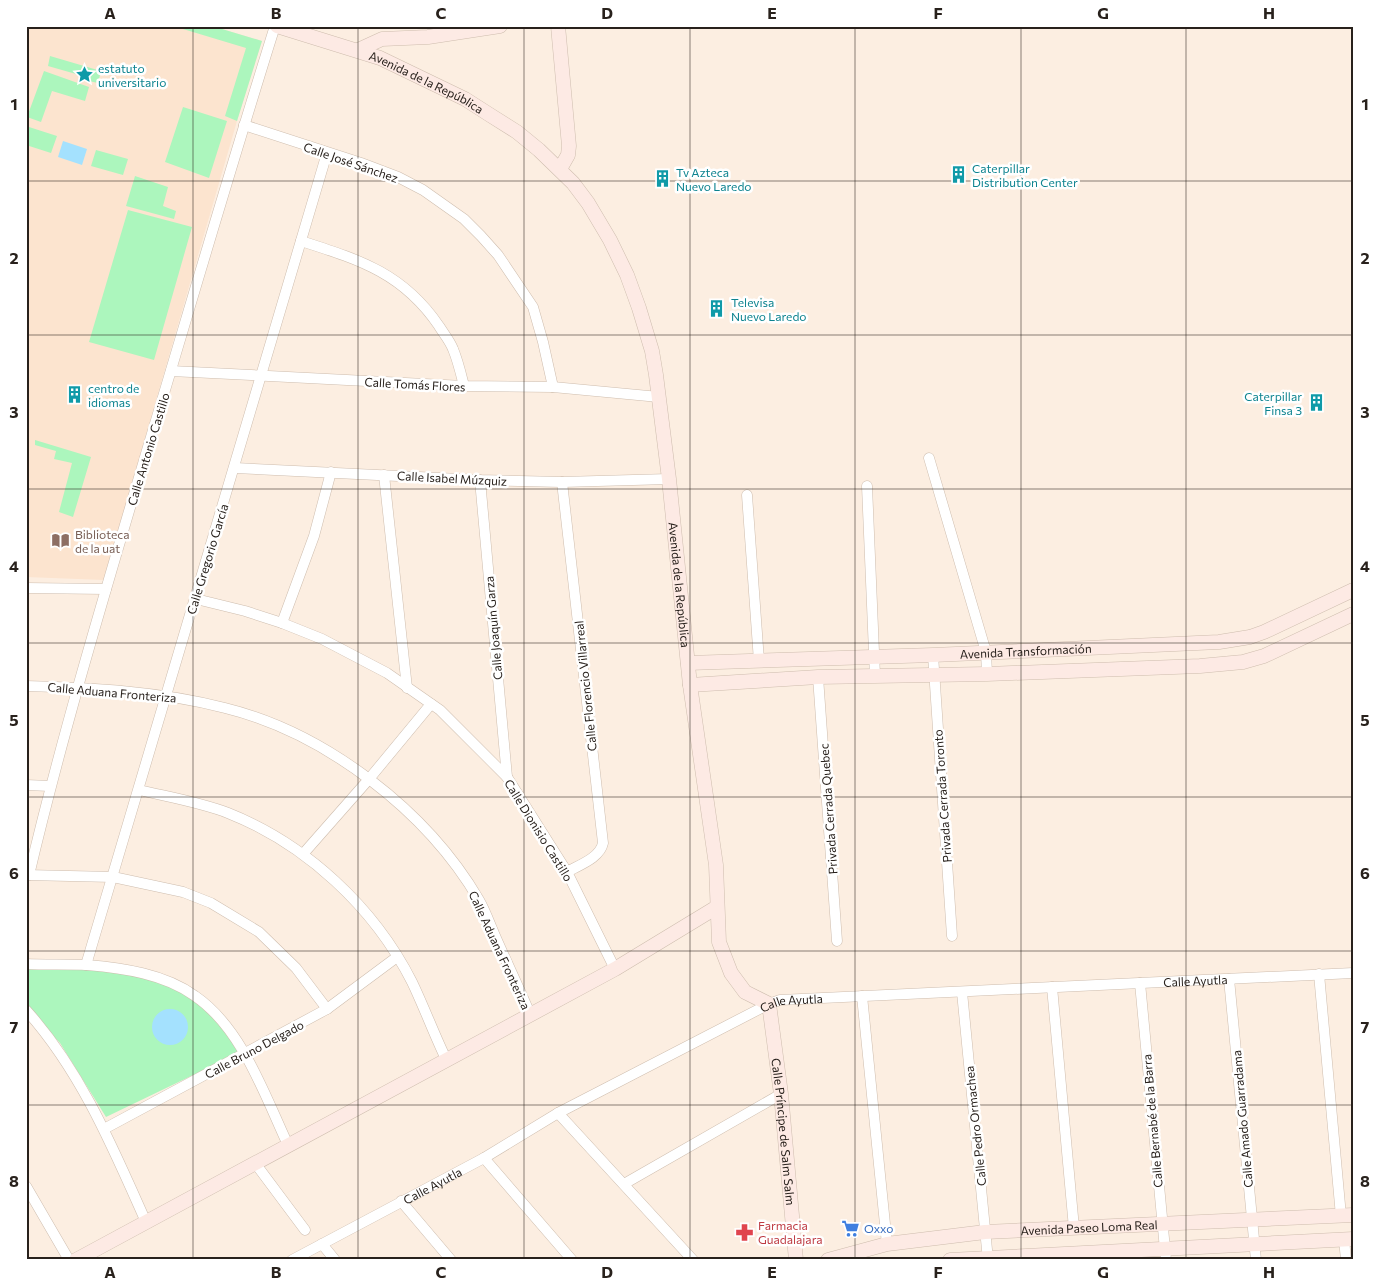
<svg xmlns="http://www.w3.org/2000/svg" width="1379" height="1286" viewBox="0 0 1379 1286" font-family="Commissioner,sans-serif">
<style>
.built{fill:#fce4cf}
.green{fill:#acf6bd}
.water{fill:#a4e1fe}
.lines{fill:none;stroke-linecap:round;stroke-linejoin:round}
.street-casing{stroke:#cebdae;stroke-width:11}
.secondary-casing{stroke:#cebdae;stroke-width:15}
.street{stroke:#fff;stroke-width:10}
.secondary{stroke:#fdeae4;stroke-width:14}
.grid{fill:none;stroke:#28211c;stroke-width:1;stroke-opacity:0.55}
.labels{text-anchor:middle;dominant-baseline:central;stroke-width:5;stroke-linejoin:round;paint-order:stroke}
.culture-label{font-size:12px;fill:#0d838f;stroke:#fff;text-anchor:start}
.street-label{font-size:12px;fill:#28211c;stroke:#fff}
.education-label{font-size:12px;fill:#785e54;stroke:#fff;text-anchor:start}
.health-label{font-size:12px;fill:#be3a42;stroke:#fff;text-anchor:start}
.shop-label{font-size:12px;fill:#366cbe;stroke:#fff;text-anchor:start}
.neatline{fill:none;stroke:#28211c;stroke-width:2}
.grid-label{font-size:16px;text-anchor:middle;font-weight:bold;fill:#28211c}
</style>
<rect width="100%" height="100%" fill="#fceee1"/>
<path class="built" d="M26,26H212L262,41L237,121L104,580L26,577Z"/>
<path class="green" d="M173,26H212L262,41L237,121L225,116L246,48Z
M50,56L101,71L98,83L84,80L76,74L48,66Z
M44,71L89,87L85,101L52,91L41,122L27,117Z
M183,107L227,121L209,178L165,162Z
M29,127L57,136L51,153L26,145V135Z
M96,150L128,159L123,175L91,166Z
M135,176L168,187L163,206L176,211L174,219L126,206Z
M128,210L192,227L154,360L89,342Z
M35,440L91,457L73,517L59,512L72,463L54,459L56,451L35,445Z
M26,965L130,971L199,999L243,1051L106,1117L60,1043L26,1008Z"/>
<path class="water" d="M63,141L87,149L82,165L58,157Z
M152 1027a18 18 0 1 1 36 0a18 18 0 1 1-36 0Z"/>
<g class="lines">
<defs>
<g id="street">
<path d="M244,125L361,163L398,177L423,190L464,219L481,236L498,255L533,307L543,342L553,387"/>
<path d="M301,241C360,260 403,273 439,326C444,334 450,341 453,349C458,361 461,374 464,386"/>
<path d="M171,371L464,386L553,387L659,397"/>
<path d="M929,458L986,652L987,674"/>
<path d="M235,468L480,480L562,482L669,479"/>
<path d="M384,475L407,688"/>
<path d="M480,480L507,777"/>
<path d="M562,482L603,843C600,858 579,865 567,872"/>
<path d="M867,486L875,676"/>
<path d="M747,495L759,661"/>
<path d="M26,588L106,589"/>
<path d="M196,599L245,611L282,623L322,639L387,673L440,710L507,777L567,872L615,969"/>
<path d="M282,623L314,536L331,472"/>
<path d="M933,655L952,936"/>
<path d="M818,677L837,941"/>
<path d="M26,686C93,688 160,691 225,708C326,733 427,811 479,900C486,912 490,925 496,938C507,963 519,988 530,1014"/>
<path d="M26,785L50,786"/>
<path d="M139,790C168,797 199,802 228,813C306,844 374,907 412,982C424,1007 434,1034 446,1059"/>
<path d="M303,854L369,779L431,704"/>
<path d="M26,875L113,877L183,892L211,903L259,932L296,968L327,1009"/>
<path d="M29,875C63,731 106,589 148,447C190,307 231,166 275,26"/>
<path d="M26,964C46,965 67,964 87,965C123,968 165,974 195,996C242,1028 265,1096 288,1145"/>
<path d="M86,965L327,153"/>
<path d="M1319,974L1341,1216"/>
<path d="M1229,979L1256,1260"/>
<path d="M1140,983L1166,1260"/>
<path d="M1052,987L1074,1228"/>
<path d="M962,992L988,1260"/>
<path d="M862,996L887,1244"/>
<path d="M26,1010C81,1071 113,1148 146,1222"/>
<path d="M558,1113L693,1260"/>
<path d="M104,1129L327,1009L397,957"/>
<path d="M484,1158L572,1260"/>
<path d="M255,1163L305,1230"/>
<path d="M624,1184L781,1094"/>
<path d="M26,1186L69,1260"/>
<path d="M401,1201L451,1260"/>
<path d="M1344,1239L1346,1260"/>
<path d="M322,1244L335,1260"/>
<path id="s1" d="M292,1260L484,1158L558,1113L769,1004L780,1000L1353,973"/>
</g>
<g id="secondary">
<path id="s2" d="M277,26L380,58L465,99L490,115L517,132L539,150L573,183L588,203L610,240L627,275L639,308L652,351L656,375L669,479L690,685L716,865L719,942L731,973L745,992L769,1004L781,1094L796,1260"/>
<path d="M558,26L569,146L568,155L560,169"/>
<path d="M358,50L382,39L428,37L500,26"/>
<path id="s3" d="M688,663L933,655L1219,642L1250,637L1264,632L1353,590"/>
<path d="M690,685L818,677L987,674L1200,666L1243,662L1264,656L1353,614"/>
<path d="M76,1260L615,969L717,907"/>
<path id="s4" d="M828,1260L887,1244L985,1232L1353,1215"/>
<path d="M950,1260L1353,1239"/>
</g>
</defs>
<use href="#street" class="street-casing"/>
<use href="#secondary" class="secondary-casing"/>
<use href="#street" class="street"/>
<use href="#secondary" class="secondary"/>
</g>
<path class="grid" d="M193,26V1260M358,26V1260M524,26V1260M690,26V1260M855,26V1260M1021,26V1260M1186,26V1260M26,181H1353M26,335H1353M26,489H1353M26,643H1353M26,797H1353M26,951H1353M26,1105H1353"/>
<defs>
<symbol id="sight-bare" viewBox="-9 -9 18 18"><path d="M0-6L1.8-2.2L6-1.7L2.9 1.2L3.7 5.4L0 3.3L-3.7 5.4L-2.9 1.2L-6-1.7L-1.8-2.2Z" fill="#0f9aa8" stroke="#fff" stroke-width="2.5" paint-order="stroke"/></symbol>
<symbol id="building-bare" viewBox="-9 -9 18 18"><path d="M-4-6H4V6H1V3H-1V6H-4ZM-2.5-4.3h1.7v1.8h-1.7ZM.8-4.3h1.7v1.8H.8ZM-2.5-1h1.7V.8h-1.7ZM.8-1h1.7V.8H.8Z" fill="#0f9aa8" stroke="#fff" stroke-width="2.5" paint-order="stroke"/></symbol>
<symbol id="library-bare" viewBox="-9 -9 18 18"><path d="M-6-4Q-3-5.5-.7-3.5V5Q-3 3-6 4ZM6-4Q3-5.5 .7-3.5V5Q3 3 6 4Z" fill="#8d6e63" stroke="#fff" stroke-width="2.5" paint-order="stroke"/></symbol>
<symbol id="supermarket-bare" viewBox="-9 -9 18 18"><path d="M-6-5.5h2.5l.6 2H6L4.5 2H-2.5L-4.4-4H-6ZM-1.5 3.2a1.3 1.3 0 1 0 .1 0ZM3 3.2a1.3 1.3 0 1 0 .1 0Z" fill="#3f7fe0" stroke="#fff" stroke-width="2.5" paint-order="stroke"/></symbol>
<symbol id="pharmacy-bare" viewBox="-9 -9 18 18"><path d="M-2-6h4v4h4v4h-4v4h-4v-4h-4v-4h4Z" fill="#e0444e" stroke="#fff" stroke-width="2.5" paint-order="stroke"/></symbol>
</defs>
<g fill-rule="evenodd">
<use href="#sight-bare" x="72" y="62" width="25" height="25"/>
<use href="#building-bare" x="946" y="162" width="25" height="25"/>
<use href="#building-bare" x="650" y="166" width="25" height="25"/>
<use href="#building-bare" x="704" y="296" width="25" height="25"/>
<use href="#building-bare" x="62" y="382" width="25" height="25"/>
<use href="#building-bare" x="1304" y="390" width="25" height="25"/>
<use href="#library-bare" x="48" y="528" width="25" height="25"/>
<use href="#supermarket-bare" x="838" y="1216" width="25" height="25"/>
<use href="#pharmacy-bare" x="732" y="1220" width="25" height="25"/>
</g>
<g class="labels">
<g class="culture-label">
<text x="98" y="68">estatuto<tspan x="98" dy="14">universitario</tspan></text>
<text x="972" y="168">Caterpillar<tspan x="972" dy="14">Distribution Center</tspan></text>
<text x="676" y="172">Tv Azteca<tspan x="676" dy="14">Nuevo Laredo</tspan></text>
<text x="731" y="302">Televisa<tspan x="731" dy="14">Nuevo Laredo</tspan></text>
<text x="88" y="388">centro de<tspan x="88" dy="14">idiomas</tspan></text>
<text x="1302" y="396" text-anchor="end">Caterpillar<tspan x="1302" dy="14">Finsa 3</tspan></text>
</g>
<g class="street-label">
<text stroke="none"><textPath href="#s2" startOffset="160">Avenida de la República</textPath></text>
<text transform="translate(351 162) rotate(19)">Calle José Sánchez</text>
<text transform="translate(415 384) rotate(3)">Calle Tomás Flores</text>
<text transform="translate(148 449) rotate(-73)">Calle Antonio Castillo</text>
<text transform="translate(452 478) rotate(3)">Calle Isabel Múzquiz</text>
<text transform="translate(207 559) rotate(-73)">Calle Gregorio García</text>
<text stroke="none"><textPath href="#s2" startOffset="762">Avenida de la República</textPath></text>
<text transform="translate(493 628) rotate(-95)">Calle Joaquín Garza</text>
<text stroke="none"><textPath href="#s3" startOffset="338">Avenida Transformación</textPath></text>
<text transform="translate(585 686) rotate(-96)">Calle Florencio Villarreal</text>
<text transform="translate(112 692) rotate(5)">Calle Aduana Fronteriza</text>
<text transform="translate(942 796) rotate(-94)">Privada Cerrada Toronto</text>
<text transform="translate(828 809) rotate(-94)">Privada Cerrada Quebec</text>
<text transform="translate(539 830) rotate(58)">Calle Dionisio Castillo</text>
<text transform="translate(500 950) rotate(65)">Calle Aduana Fronteriza</text>
<text stroke="none"><textPath href="#s1" startOffset="969">Calle Ayutla</textPath></text>
<text stroke="none"><textPath href="#s1" startOffset="564">Calle Ayutla</textPath></text>
<text transform="translate(254 1049) rotate(-28)">Calle Bruno Delgado</text>
<text transform="translate(1242 1119) rotate(-95)">Calle Amado Guarradama</text>
<text transform="translate(1152 1121) rotate(-95)">Calle Bernabé de la Barra</text>
<text transform="translate(975 1126) rotate(-96)">Calle Pedro Ormachea</text>
<text stroke="none"><textPath href="#s2" startOffset="1334">Calle Príncipe de Salm Salm</textPath></text>
<text stroke="none"><textPath href="#s1" startOffset="159">Calle Ayutla</textPath></text>
<text stroke="none"><textPath href="#s4" startOffset="264">Avenida Paseo Loma Real</textPath></text>
</g>
<g class="education-label">
<text x="75" y="534">Biblioteca<tspan x="75" dy="14">de la uat</tspan></text>
</g>
<g class="health-label">
<text x="758" y="1225">Farmacia<tspan x="758" dy="14">Guadalajara</tspan></text>
</g>
<g class="shop-label">
<text x="864" y="1228">Oxxo</text>
</g>
</g>
<rect width="1379" height="1286" fill="none" stroke="#ffffff" stroke-width="55"/>
<rect x="28" y="28" width="1324" height="1230" class="neatline"/>
<g class="grid-label">
<text x="110" y="19">A</text>
<text x="276" y="19">B</text>
<text x="441" y="19">C</text>
<text x="607" y="19">D</text>
<text x="772" y="19">E</text>
<text x="938" y="19">F</text>
<text x="1103" y="19">G</text>
<text x="1269" y="19">H</text>
<text x="14" y="110">1</text>
<text x="1365" y="110">1</text>
<text x="14" y="264">2</text>
<text x="1365" y="264">2</text>
<text x="14" y="418">3</text>
<text x="1365" y="418">3</text>
<text x="14" y="572">4</text>
<text x="1365" y="572">4</text>
<text x="14" y="726">5</text>
<text x="1365" y="726">5</text>
<text x="14" y="879">6</text>
<text x="1365" y="879">6</text>
<text x="14" y="1033">7</text>
<text x="1365" y="1033">7</text>
<text x="14" y="1187">8</text>
<text x="1365" y="1187">8</text>
<text x="110" y="1278">A</text>
<text x="276" y="1278">B</text>
<text x="441" y="1278">C</text>
<text x="607" y="1278">D</text>
<text x="772" y="1278">E</text>
<text x="938" y="1278">F</text>
<text x="1103" y="1278">G</text>
<text x="1269" y="1278">H</text>
</g>
</svg>
